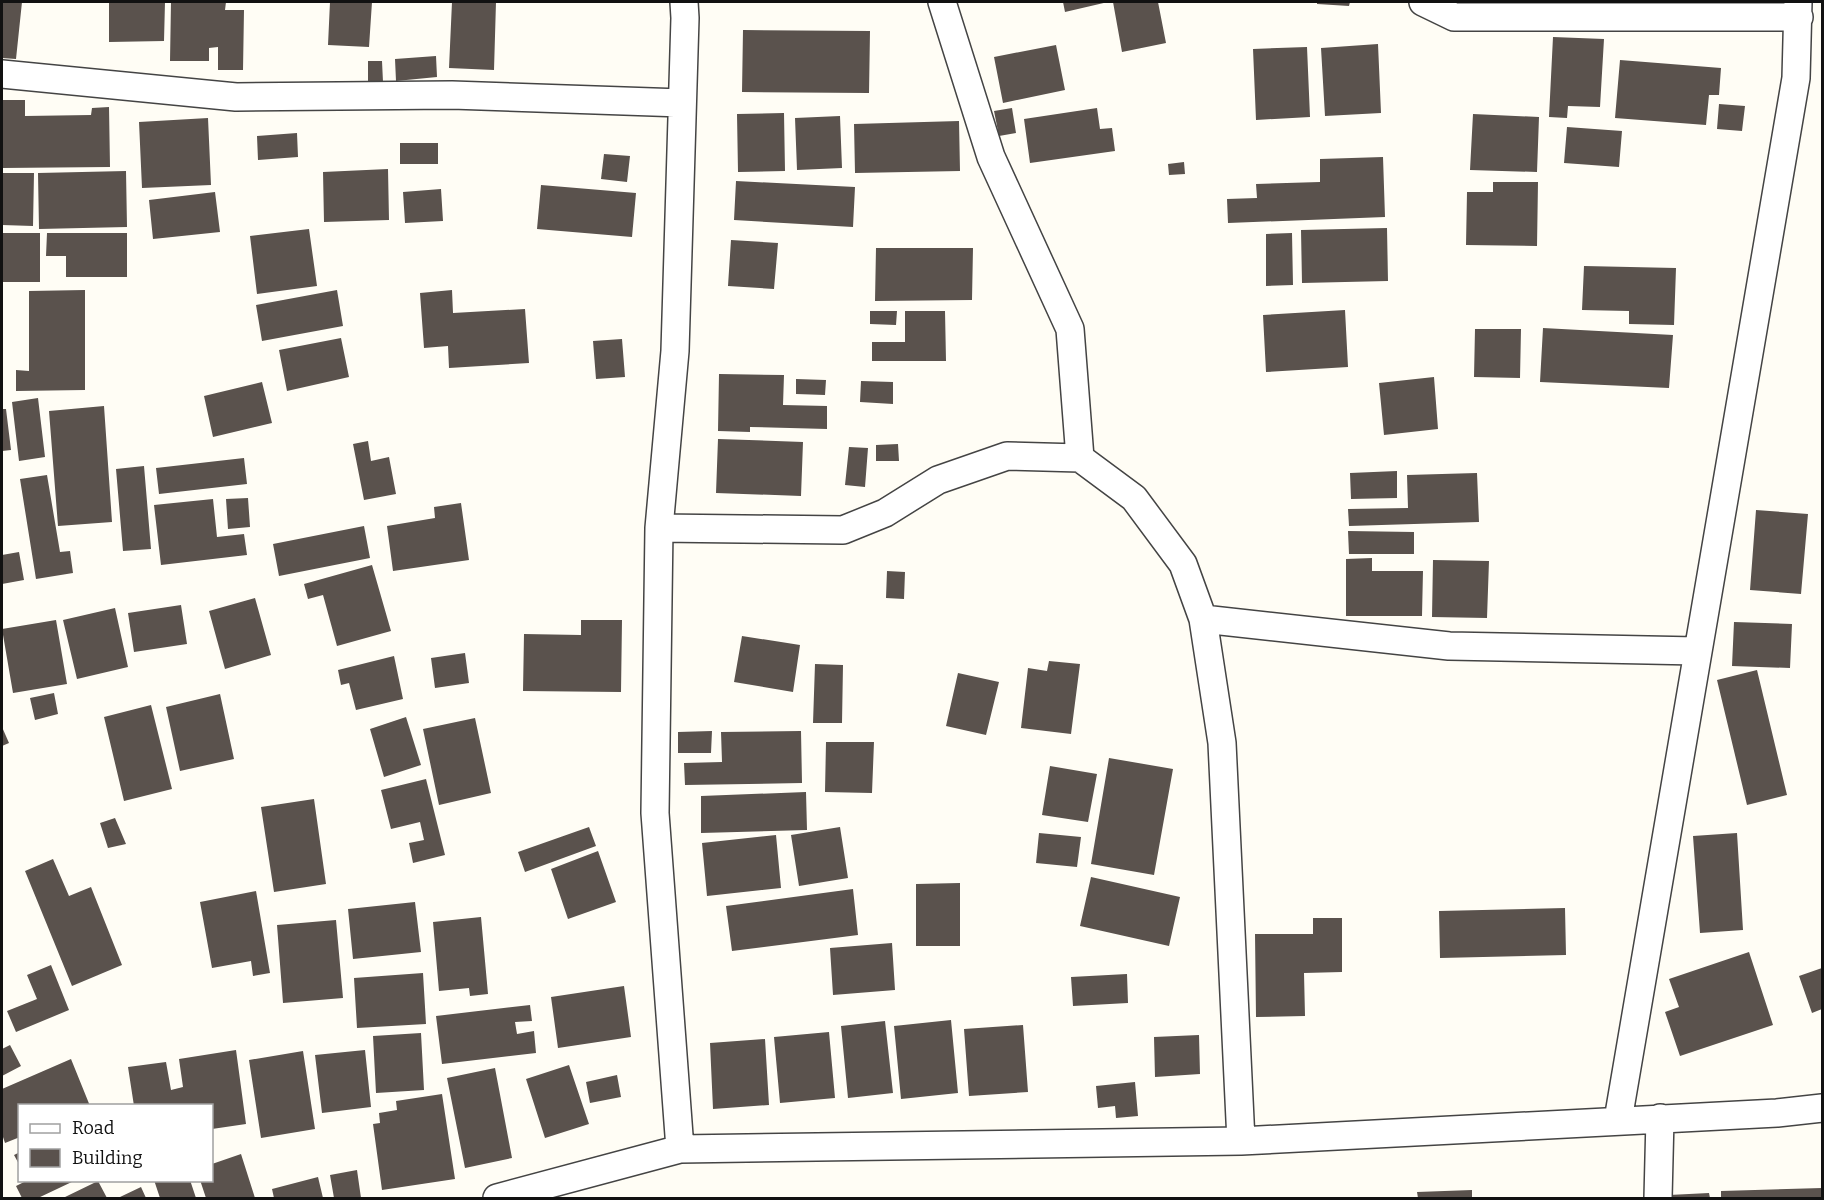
<svg xmlns="http://www.w3.org/2000/svg" width="1824" height="1200" viewBox="0 0 1824 1200" font-family="Bitter,serif">
<style>
.building{fill:#5a524d}
.lines{fill:none;stroke-linecap:round;stroke-linejoin:round}
.street-casing{stroke:#444;stroke-width:30}
.street{stroke:#fff;stroke-width:27}
</style>
<rect width="100%" height="100%" fill="#fffdf5"/>
<path class="building" d="M2,2H22L16,59L2,58Z
M109,2H165L164,41L109,42Z
M171,2H226L225,10H244L243,70H218V47L209,48V61H170Z
M330,2H372L369,47L328,45Z
M452,2H496L494,70L449,68Z
M1063,2H1108L1065,12Z
M1113,2H1158L1166,43L1122,52Z
M1317,2H1350L1349,6L1317,4Z
M743,30L870,31L869,93L742,92Z
M1553,37L1604,39L1600,107L1568,106L1567,118L1549,117Z
M1378,44L1381,113L1325,116L1321,48Z
M1056,45L1065,90L1003,103L994,57Z
M1307,47L1310,117L1256,120L1253,49Z
M436,56L437,77L396,81L395,59Z
M1620,60L1721,68L1719,95H1709L1706,125L1615,118Z
M368,61H382L383,82H368Z
M2,100H25V116L91,115L92,108L109,107L110,167L2,168Z
M1719,104L1745,106L1742,131L1717,129Z
M1012,108L1016,133L999,136L994,111Z
M1097,108L1100,129L1112,128L1115,151L1030,163L1024,119Z
M784,113L785,171L738,172L737,114Z
M1473,114L1539,117L1537,172L1470,170Z
M840,116L842,168L797,170L795,118Z
M208,118L211,185L142,188L139,122Z
M959,121L960,171L855,173L854,124Z
M1567,127L1622,131L1619,167L1564,163Z
M297,133L298,157L258,160L257,136Z
M400,143H438V164H400Z
M604,154L630,156L627,182L601,179Z
M1383,157L1385,217L1228,223L1227,199L1257,198L1256,184L1320,182V159Z
M1184,162L1185,174L1169,175L1168,164Z
M388,169L389,220L324,222L323,172Z
M126,171L127,227L39,229L38,173Z
M2,173H34L33,226L2,225Z
M736,181L855,187L853,227L734,220Z
M1493,182H1538L1537,246L1466,245L1467,192H1493Z
M541,185L636,193L632,237L537,229Z
M441,189L443,221L405,223L403,192Z
M215,192L220,232L153,239L149,200Z
M1387,228L1388,281L1302,283L1301,230Z
M309,229L317,286L257,294L250,236Z
M2,233H40V282H2Z
M47,233H127V277H66V256H46Z
M1292,233L1293,285L1266,286V234Z
M731,240L778,243L774,289L728,286Z
M876,248H973L972,300L875,301Z
M1584,266L1676,268L1674,325L1629,324V311L1582,310Z
M85,290V390L16,391V370L29,371V291Z
M337,290L343,326L262,341L256,305Z
M452,290L453,313L525,309L529,363L449,368L448,346L424,348L420,293Z
M1345,310L1348,367L1266,372L1263,315Z
M870,311H897L896,325L870,324Z
M905,311H945L946,361H872V342H905Z
M1543,328L1673,335L1669,388L1540,382Z
M1475,329H1521L1520,378L1474,377Z
M341,338L349,377L287,391L279,350Z
M622,339L625,377L596,379L593,341Z
M719,374L784,375L783,405L827,406V429L750,427V432L718,431Z
M1434,377L1438,429L1384,435L1379,383Z
M796,379L826,380L825,395L796,394Z
M861,381L893,382V404L860,402Z
M262,382L272,423L213,437L204,396Z
M38,398L45,457L19,461L12,402Z
M104,406L112,522L58,526L49,411Z
M2,409H6L11,450L2,451Z
M718,439L803,442L801,496L716,493Z
M368,441L371,461L389,457L396,494L364,500L353,444Z
M898,444L899,461H876V445Z
M849,447L868,448L865,487L845,485Z
M244,458L247,484L159,494L156,468Z
M144,466L151,549L123,551L116,469Z
M1397,471V498L1351,499L1350,473Z
M1477,473L1479,522L1349,526L1348,509L1408,508L1407,475Z
M47,475L60,552L70,551L73,573L36,579L20,479Z
M248,498L250,527L228,529L226,499Z
M213,499L217,537L244,534L247,555L161,565L154,505Z
M461,503L469,560L393,571L387,526L435,518L434,507Z
M1756,510L1808,514L1801,594L1750,590Z
M364,526L370,558L279,576L273,544Z
M1348,531L1414,532V554H1349Z
M19,552L24,580L2,584V555Z
M1372,558V571H1423L1422,616H1346V559Z
M1433,560L1489,561L1487,618L1432,617Z
M372,565L391,631L337,646L323,595L308,599L304,584Z
M887,571L905,572L904,599L886,598Z
M255,598L271,655L225,669L209,611Z
M181,605L187,644L134,652L128,613Z
M115,608L128,667L77,679L63,620Z
M56,620L67,684L13,693L2,629Z
M581,620H622L621,692L523,691L524,634L581,635Z
M1734,622L1792,624L1790,668L1732,666Z
M742,636L800,645L793,692L734,682Z
M465,653L469,683L435,688L431,658Z
M394,656L403,699L356,710L349,683L341,685L338,670Z
M1049,661L1080,664L1071,734L1021,728L1028,668L1047,671Z
M815,664L843,665L842,723H813Z
M1757,670L1787,795L1747,805L1717,680Z
M958,673L999,682L986,735L946,726Z
M54,693L58,714L35,720L30,698Z
M220,694L234,759L180,771L166,707Z
M151,705L172,789L124,801L104,717Z
M406,717L421,765L384,777L370,729Z
M475,718L491,793L439,805L423,729Z
M2,727L9,743L2,746Z
M712,731L711,753H678V732Z
M801,731L802,783L685,785L684,763L722,762L721,732Z
M826,742H874L872,793L825,792Z
M1109,758L1173,769L1154,875L1091,864Z
M1050,766L1097,774L1088,822L1042,815Z
M426,779L445,855L413,863L409,843L424,840L420,822L391,829L381,790Z
M806,792L807,830L701,833V796Z
M314,799L326,884L274,892L261,807Z
M115,818L126,844L108,848L100,823Z
M589,827L596,846L525,872L518,852Z
M840,827L848,878L799,886L791,835Z
M1039,833L1081,837L1077,867L1036,863Z
M1737,833L1743,930L1700,933L1693,836Z
M776,835L781,888L707,896L702,843Z
M598,851L616,902L568,919L551,869Z
M53,859L69,896L91,887L122,965L72,986L25,871Z
M1091,877L1180,897L1169,946L1080,926Z
M960,883V946H916V884Z
M853,889L858,935L732,951L726,906Z
M256,891L270,973L253,976L251,961L212,968L200,902Z
M415,902L421,952L353,959L348,909Z
M1565,908L1566,955L1440,958L1439,911Z
M481,917L488,994L470,996L469,988L439,991L433,922Z
M1313,918H1342V972L1304,973L1305,1016L1256,1017L1255,934H1313Z
M336,920L343,998L283,1003L277,925Z
M892,943L895,990L833,995L830,948Z
M1749,952L1773,1025L1680,1056L1665,1012L1679,1007L1669,979Z
M51,965L69,1010L16,1032L7,1011L37,999L27,975Z
M1822,968V1009L1812,1013L1799,976Z
M423,973L426,1024L357,1028L354,978Z
M1127,974L1128,1003L1073,1006L1071,977Z
M624,986L631,1037L558,1048L551,997Z
M530,1005L532,1021L515,1022L517,1034L534,1031L536,1053L442,1064L436,1016Z
M951,1020L958,1093L901,1099L894,1026Z
M885,1021L893,1093L848,1098L841,1026Z
M1023,1025L1028,1092L969,1096L964,1029Z
M829,1032L835,1098L780,1103L774,1037Z
M421,1033L424,1090L376,1093L373,1036Z
M1199,1035L1200,1074L1155,1077L1154,1037Z
M765,1039L769,1105L713,1109L710,1043Z
M10,1045L21,1066L2,1076V1049Z
M236,1050L246,1124L212,1129V1106H134L128,1067L166,1062L171,1090L183,1087L179,1059Z
M365,1050L371,1107L322,1113L315,1055Z
M303,1051L315,1129L261,1138L249,1060Z
M71,1059L90,1106H20V1137L5,1143L2,1134V1089Z
M569,1065L589,1124L545,1138L526,1079Z
M495,1068L512,1158L465,1168L447,1078Z
M617,1075L621,1097L590,1103L586,1082Z
M1135,1082L1138,1116L1116,1118L1115,1106L1098,1108L1096,1086Z
M442,1094L455,1179L382,1190L373,1124L380,1123L379,1113L397,1110L396,1101Z
M20,1152V1166L14,1155Z
M241,1154L255,1198H206L200,1180H212V1164Z
M357,1170L361,1198H334L330,1175Z
M318,1177L323,1198H274L272,1189Z
M28,1180H76L38,1198H22L16,1186Z
M154,1180H190L196,1198H160Z
M98,1181L107,1198H63Z
M141,1187L146,1198H121L120,1197Z
M1822,1188V1198H1721V1191Z
M1472,1190V1198H1418L1417,1192Z
M1709,1193L1710,1198H1669V1195Z"/>
<g class="lines">
<defs>
<path id="street" d="M942,2L991,157L1070,329L1080,458
M1423,2L1454,17H1799
M2,74L236,97L452,95L682,103
M659,528L843,530L885,513L938,480L1007,456L1080,458L1134,498L1183,564L1203,619L1222,743L1241,1141
M1203,619L1449,646L1697,651
M1618,1120L1796,78L1798,2
M680,1149L655,813L659,528L675,351L685,18L684,2
M497,1198L680,1149L1241,1141L1777,1113L1822,1108
M1658,1198L1660,1118"/>
</defs>
<use href="#street" class="street-casing"/>
<use href="#street" class="street"/>
</g>
<rect width="1824" height="1200" fill="none" stroke="#111111" stroke-width="6"/>
<rect x="18" y="1104" width="195" height="78" fill="#ffffff" stroke="#a0a0a0" stroke-width="1.5"/>
<rect x="30" y="1124" width="30" height="9" fill="#ffffff" stroke="#a0a0a0" stroke-width="1.5"/>
<text x="72" y="1134" font-size="18" fill="#111111">Road</text>
<rect x="30" y="1149" width="30" height="18" fill="#5a524d" stroke="#a0a0a0" stroke-width="1.5"/>
<text x="72" y="1164" font-size="18" fill="#111111">Building</text>
</svg>
